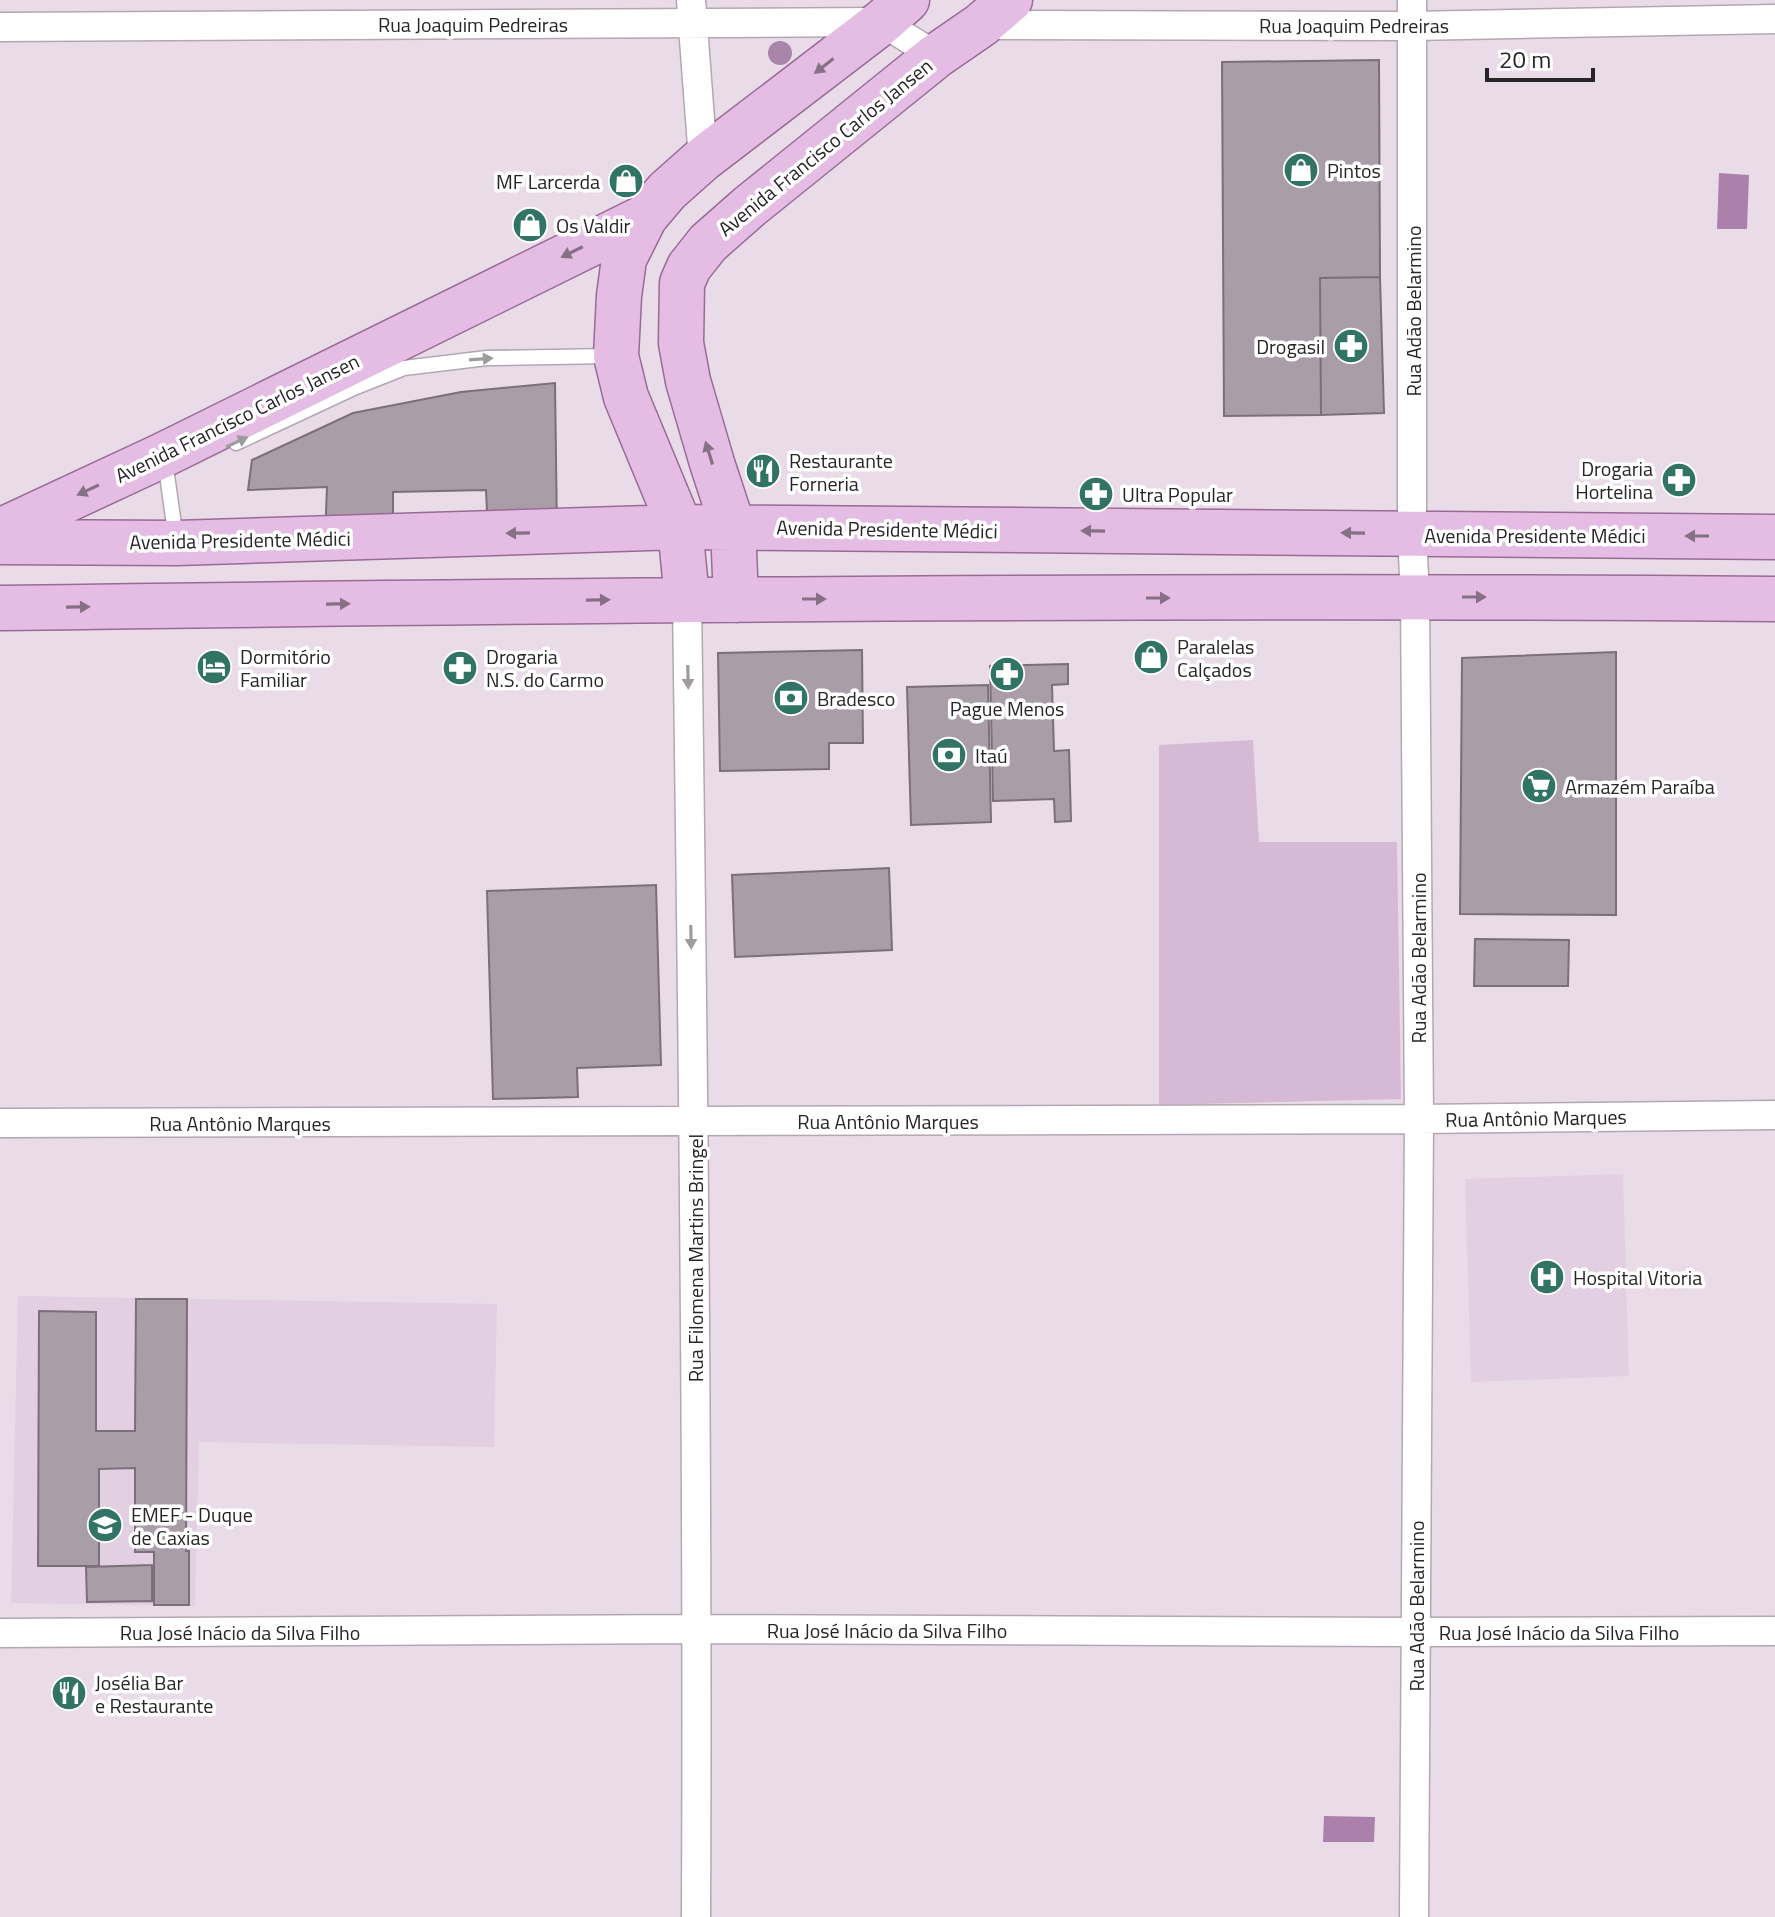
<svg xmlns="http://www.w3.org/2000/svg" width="1775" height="1917" viewBox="0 0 1775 1917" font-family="'Titillium Web',sans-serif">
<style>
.built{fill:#e2cfe1}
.green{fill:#d6bad5}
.water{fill:#ab80aa}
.building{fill:#a99da8;stroke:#7a6f7a;stroke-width:2}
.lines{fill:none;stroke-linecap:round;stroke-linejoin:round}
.lane-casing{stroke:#b3a7b2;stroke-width:17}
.street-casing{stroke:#b3a7b2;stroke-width:31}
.primary-casing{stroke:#976b96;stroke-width:47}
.lane{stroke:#fff;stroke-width:14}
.street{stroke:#fff;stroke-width:28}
.primary{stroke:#e5bde4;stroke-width:44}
.tree{fill:#a986a9}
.oneway{fill:#867086}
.oneway2{fill:#9e9c9e}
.labels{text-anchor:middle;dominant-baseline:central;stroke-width:7;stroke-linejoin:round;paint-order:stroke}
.street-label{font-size:20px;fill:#282428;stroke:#fff}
.poi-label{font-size:20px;fill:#282428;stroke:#fff;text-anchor:start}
</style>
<rect width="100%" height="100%" fill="#e9dce8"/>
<path class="built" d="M1623,1174L1629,1376L1471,1382L1465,1179Z
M18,1296L497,1304L494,1447L199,1442L195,1606L11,1603Z"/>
<path class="green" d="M1253,740L1259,842H1397L1401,1099L1159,1105V745Z"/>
<path class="water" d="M1719,173L1749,175L1747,229H1717Z
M1324,1816L1375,1817L1374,1842H1323Z"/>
<path class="building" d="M1379,60L1380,277L1320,278L1321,415L1224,416L1222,62Z
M1380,277L1384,413L1321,415L1320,278Z
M555,383L557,532L488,533L486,490L393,492V535L325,537L327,487L248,490L252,460L353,413L461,392Z
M862,650L863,743H829V769L720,771L718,653Z
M1616,652V915L1460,914L1462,658Z
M1068,664V684L1052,685L1054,751L1069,750L1071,821L1055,822L1054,799L993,801L990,666Z
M988,685L991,822L911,825L907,687Z
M889,868L892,950L735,957L732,875Z
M656,885L661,1065L577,1068L578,1097L493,1099L487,891Z
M1475,939L1569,940L1568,986H1474Z
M136,1299H187L186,1551H189V1605H154V1552H135V1468L99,1469V1566H38L39,1311L96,1312V1431H135Z
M152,1565V1601L87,1602L86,1567Z"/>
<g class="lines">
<defs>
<path id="lane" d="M236,443L356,387L404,368L487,358L610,356
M162,461L167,475L176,539"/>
<path id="street" d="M691,0L703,159
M1412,0V534L1415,597L1419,1119L1414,1917
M981,25L1413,26L1775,19
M0,27L882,22L936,56
M687,599C693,1038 698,1478 696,1917
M0,1123L1419,1119L1775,1115
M0,1633L697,1629L1416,1632L1775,1631"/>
<path id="primary" d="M645,217L624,259L619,296L616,356L626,397L680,527L687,599
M0,531L161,456L645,217L667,191L703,159L882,22L907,0
M0,542L177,543L680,527L1775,537
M736,600L733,527L712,463L688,381L681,343L682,283L689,267L708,243L750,206L936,56L981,25L1010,0
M0,608C592,600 1183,594 1775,599"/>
</defs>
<use href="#lane" class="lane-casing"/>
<use href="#street" class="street-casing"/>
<use href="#primary" class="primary-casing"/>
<use href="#lane" class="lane"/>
<use href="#street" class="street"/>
<use href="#primary" class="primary"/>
</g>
<circle class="tree" cx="780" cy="53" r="12"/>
<defs><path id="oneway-solid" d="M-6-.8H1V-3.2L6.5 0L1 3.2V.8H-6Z" transform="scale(2)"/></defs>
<g class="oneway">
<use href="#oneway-solid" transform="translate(824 66) rotate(142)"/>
<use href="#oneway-solid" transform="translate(572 252) rotate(154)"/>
<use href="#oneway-solid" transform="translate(709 453) rotate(-107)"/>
<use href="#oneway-solid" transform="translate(88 490) rotate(155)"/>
<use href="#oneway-solid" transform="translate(1093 531) rotate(-179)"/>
<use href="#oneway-solid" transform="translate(518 533) rotate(179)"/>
<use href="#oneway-solid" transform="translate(1353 533) rotate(-179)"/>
<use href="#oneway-solid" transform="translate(1697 536) rotate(-180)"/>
<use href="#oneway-solid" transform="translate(1474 597)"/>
<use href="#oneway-solid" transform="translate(1158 598)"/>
<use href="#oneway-solid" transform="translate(814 599)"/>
<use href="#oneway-solid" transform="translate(598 600) rotate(-1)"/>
<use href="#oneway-solid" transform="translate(338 604) rotate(-1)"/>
<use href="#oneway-solid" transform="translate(78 607) rotate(-1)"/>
</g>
<g class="oneway2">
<use href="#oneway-solid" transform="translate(481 359) rotate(-4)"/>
<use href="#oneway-solid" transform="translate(237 442) rotate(-25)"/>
<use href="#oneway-solid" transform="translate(688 677) rotate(89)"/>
<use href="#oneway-solid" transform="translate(691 937) rotate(89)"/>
</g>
<defs>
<symbol id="shop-disc" viewBox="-11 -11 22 22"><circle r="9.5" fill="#317365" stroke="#fff"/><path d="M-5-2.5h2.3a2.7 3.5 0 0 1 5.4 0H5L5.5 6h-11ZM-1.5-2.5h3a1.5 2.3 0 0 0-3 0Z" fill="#fff"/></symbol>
<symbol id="pharmacy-disc" viewBox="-11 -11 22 22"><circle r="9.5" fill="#317365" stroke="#fff"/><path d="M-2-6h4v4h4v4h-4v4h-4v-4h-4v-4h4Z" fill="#fff"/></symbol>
<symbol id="restaurant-disc" viewBox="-11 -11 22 22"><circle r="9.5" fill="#317365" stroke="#fff"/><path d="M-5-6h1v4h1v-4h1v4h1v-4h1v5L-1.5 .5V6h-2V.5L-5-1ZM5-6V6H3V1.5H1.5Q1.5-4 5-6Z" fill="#fff"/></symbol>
<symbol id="hotel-disc" viewBox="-11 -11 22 22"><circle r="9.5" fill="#317365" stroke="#fff"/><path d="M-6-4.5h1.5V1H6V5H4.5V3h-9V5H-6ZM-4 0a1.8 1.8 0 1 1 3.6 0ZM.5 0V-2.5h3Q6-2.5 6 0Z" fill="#fff"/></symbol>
<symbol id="bank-disc" viewBox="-11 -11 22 22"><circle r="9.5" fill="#317365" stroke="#fff"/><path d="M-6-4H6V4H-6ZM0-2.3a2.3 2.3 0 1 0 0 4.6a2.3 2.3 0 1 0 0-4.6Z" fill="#fff"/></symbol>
<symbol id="supermarket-disc" viewBox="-11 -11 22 22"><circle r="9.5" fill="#317365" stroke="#fff"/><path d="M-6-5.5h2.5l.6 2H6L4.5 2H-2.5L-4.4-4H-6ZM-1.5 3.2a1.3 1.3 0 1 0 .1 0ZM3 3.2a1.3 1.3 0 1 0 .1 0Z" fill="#fff"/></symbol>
<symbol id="hospital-disc" viewBox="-11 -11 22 22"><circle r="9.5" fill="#317365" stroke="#fff"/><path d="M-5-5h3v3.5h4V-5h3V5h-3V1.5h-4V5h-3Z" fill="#fff"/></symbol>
<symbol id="school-disc" viewBox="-11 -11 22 22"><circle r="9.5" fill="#317365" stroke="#fff"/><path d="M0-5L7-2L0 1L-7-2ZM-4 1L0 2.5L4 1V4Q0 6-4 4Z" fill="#fff"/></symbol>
</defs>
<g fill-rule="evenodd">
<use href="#shop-disc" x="1281" y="150" width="40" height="40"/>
<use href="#shop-disc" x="606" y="161" width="40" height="40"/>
<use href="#shop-disc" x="510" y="205" width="40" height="40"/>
<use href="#pharmacy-disc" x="1331" y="326" width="40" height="40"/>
<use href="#restaurant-disc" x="743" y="451" width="40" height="40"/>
<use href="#pharmacy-disc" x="1659" y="460" width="40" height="40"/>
<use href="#pharmacy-disc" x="1076" y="474" width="40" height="40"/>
<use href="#shop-disc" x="1131" y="637" width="40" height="40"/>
<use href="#hotel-disc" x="194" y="647" width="40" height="40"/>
<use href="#pharmacy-disc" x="440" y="648" width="40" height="40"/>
<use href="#pharmacy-disc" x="987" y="654" width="40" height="40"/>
<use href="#bank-disc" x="771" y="678" width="40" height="40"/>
<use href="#bank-disc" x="929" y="735" width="40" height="40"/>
<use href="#supermarket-disc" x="1519" y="766" width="40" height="40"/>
<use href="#hospital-disc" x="1527" y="1257" width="40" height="40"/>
<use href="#school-disc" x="85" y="1505" width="40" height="40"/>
<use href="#restaurant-disc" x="49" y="1673" width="40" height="40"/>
</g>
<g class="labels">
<g class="street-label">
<text x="473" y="24">Rua Joaquim Pedreiras</text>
<text x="1354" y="25">Rua Joaquim Pedreiras</text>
<text transform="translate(825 147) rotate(-39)">Avenida Francisco Carlos Jansen</text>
<text transform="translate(1413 311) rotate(-90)">Rua Adão Belarmino</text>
<text transform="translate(237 418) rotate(-26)">Avenida Francisco Carlos Jansen</text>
<text transform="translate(887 529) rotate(1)">Avenida Presidente Médici</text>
<text x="1535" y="535">Avenida Presidente Médici</text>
<text transform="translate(240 540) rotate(-1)">Avenida Presidente Médici</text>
<text transform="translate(1418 958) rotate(-90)">Rua Adão Belarmino</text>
<text transform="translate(1536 1118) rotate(-1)">Rua Antônio Marques</text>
<text x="888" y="1121">Rua Antônio Marques</text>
<text x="240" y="1123">Rua Antônio Marques</text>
<text transform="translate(695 1258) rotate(-90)">Rua Filomena Martins Bringel</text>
<text transform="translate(1416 1606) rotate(-90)">Rua Adão Belarmino</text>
<text x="887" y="1630">Rua José Inácio da Silva Filho</text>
<text x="240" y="1632">Rua José Inácio da Silva Filho</text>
<text x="1559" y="1632">Rua José Inácio da Silva Filho</text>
</g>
<g class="poi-label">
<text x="1327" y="170">Pintos</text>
<text x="600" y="181" text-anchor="end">MF Larcerda</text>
<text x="556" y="225">Os Valdir</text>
<text x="1325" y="346" text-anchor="end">Drogasil</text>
<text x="789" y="460">Restaurante<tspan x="789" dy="23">Forneria</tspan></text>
<text x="1653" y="468" text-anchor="end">Drogaria<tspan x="1653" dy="23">Hortelina</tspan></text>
<text x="1122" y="494">Ultra Popular</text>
<text x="1177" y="646">Paralelas<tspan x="1177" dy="23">Calçados</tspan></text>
<text x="240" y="656">Dormitório<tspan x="240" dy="23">Familiar</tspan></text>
<text x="486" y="656">Drogaria<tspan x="486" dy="23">N.S. do Carmo</tspan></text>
<text x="817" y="698">Bradesco</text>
<text x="1007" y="708" text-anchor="middle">Pague Menos</text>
<text x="975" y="755">Itaú</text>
<text x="1565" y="786">Armazém Paraíba</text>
<text x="1573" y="1277">Hospital Vitoria</text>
<text x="131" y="1514">EMEF - Duque<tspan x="131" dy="23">de Caxias</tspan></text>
<text x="95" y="1682">Josélia Bar<tspan x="95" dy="23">e Restaurante</tspan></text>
</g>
</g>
<path d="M1487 68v12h106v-12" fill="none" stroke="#282428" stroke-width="4"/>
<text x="1499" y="68" font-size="24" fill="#282428" stroke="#ffffff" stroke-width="6" paint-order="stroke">20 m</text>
</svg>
